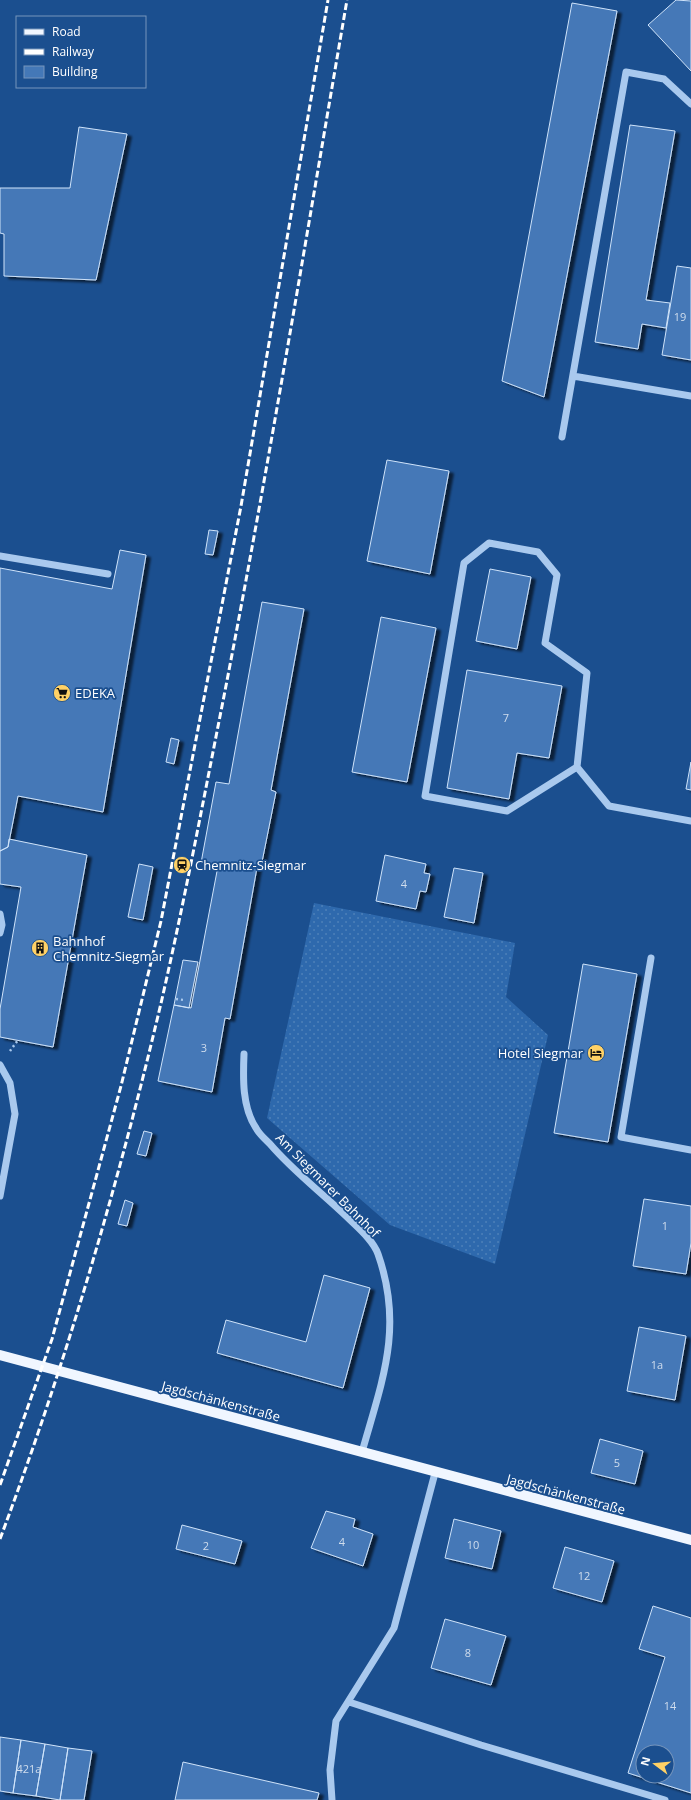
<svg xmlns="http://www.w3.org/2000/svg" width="691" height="1800" viewBox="0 0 691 1800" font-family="'Open Sans',sans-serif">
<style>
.garden{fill:url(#garden-dots)}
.building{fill:#4478b7;stroke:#cfe3fa;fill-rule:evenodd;filter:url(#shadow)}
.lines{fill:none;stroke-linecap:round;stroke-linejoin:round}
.path{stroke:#a9c9ee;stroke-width:2.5;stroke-dasharray:2 3;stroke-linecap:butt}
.minor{stroke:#a9c9ee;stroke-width:7}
.major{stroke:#f0f6ff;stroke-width:10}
.rail{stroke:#fff;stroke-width:3;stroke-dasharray:7 3;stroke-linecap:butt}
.labels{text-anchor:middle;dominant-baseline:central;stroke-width:3.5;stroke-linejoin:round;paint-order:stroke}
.number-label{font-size:11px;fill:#d0dded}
.poi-label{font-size:13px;fill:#fff;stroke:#1b4f8f;text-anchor:start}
.street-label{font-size:13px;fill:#fff;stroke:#1b4f8f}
</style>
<defs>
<pattern id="garden-dots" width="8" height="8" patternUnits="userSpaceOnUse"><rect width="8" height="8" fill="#2e69ad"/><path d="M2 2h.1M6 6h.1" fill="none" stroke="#4d80b9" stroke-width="1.8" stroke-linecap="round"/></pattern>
<filter id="shadow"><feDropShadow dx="4.5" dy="2.5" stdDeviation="1" flood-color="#0009"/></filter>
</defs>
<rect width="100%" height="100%" fill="#1b4f8f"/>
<path class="garden" d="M314,903L515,943L506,997L548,1035L495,1264L390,1225L267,1118Z"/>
<path class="building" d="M676,0L691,1V71L648,25Z
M572,3L617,11L544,397L502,381Z
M630,125L675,131L646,300L670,303L666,328L642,324L638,349L595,342Z
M79,127L127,134L96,280L4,276V234L0,233V188H70Z
M677,266L691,268V360L662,355Z
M387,460L449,471L430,574L367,561Z
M209,530L218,531L213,555L205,554Z
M120,550L146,555L103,812L18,796L8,847L0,851V568L112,589Z
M490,569L531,577L517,649L476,641Z
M262,602L304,609L271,790L276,792L262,862H258L230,1019L225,1018L212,1092L158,1081L174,1005L191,1008L218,866L201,863L216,782L229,784Z
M381,617L436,628L407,782L352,772Z
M467,670L562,686L549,758L517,753L509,799L447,788Z
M171,738L179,740L174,764L166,762Z
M691,762V790L686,789Z
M9,839L87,855L53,1047L0,1037V1009L21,887L0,884V851L8,847Z
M385,855L426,864L424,873L430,874L426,892L420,891L416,909L376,901Z
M139,864L153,867L143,920L128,917Z
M454,868L483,873L474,923L444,917Z
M183,960L198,962L189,1008L174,1005Z
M583,964L637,974L608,1142L554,1133Z
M144,1131L152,1133L146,1156L137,1154Z
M644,1199L691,1206V1243L686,1274L633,1266Z
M125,1200L133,1203L127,1226L118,1224Z
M324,1275L370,1288L343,1388L217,1353L226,1320L306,1342Z
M639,1327L686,1336L675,1400L627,1391Z
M600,1439L643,1451L635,1484L591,1473Z
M326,1511L355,1519L353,1527L373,1534L363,1566L311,1548Z
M454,1519L501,1531L492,1569L445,1558Z
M182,1525L242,1541L235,1564L176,1549Z
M565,1547L614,1561L602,1602L553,1588Z
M653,1606L691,1618V1793L628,1773L665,1657L639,1649ZM643,1752H667V1776H643Z
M445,1619L506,1636L491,1685L431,1668Z
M0,1737L21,1740L13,1793L0,1791Z
M21,1740L45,1744L36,1796L13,1793Z
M45,1744L68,1748L60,1800L36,1796Z
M68,1748L92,1751L84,1800H60Z
M183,1762L319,1793L317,1800H175Z"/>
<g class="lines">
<path class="path" d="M176,999L184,1000
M10,1051L18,1040"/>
<path class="minor" d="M573,376L691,396
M562,437L626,72L664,79L691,104
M0,556L108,574
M577,767L507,811L425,796L464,563L489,543L538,552L557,575L545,643L587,673L577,767L609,806L691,821
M0,914L2,925L0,933
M651,958L621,1137L691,1150
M244,1054C243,1078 242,1107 256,1128C259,1134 265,1139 270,1144C293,1171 321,1192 347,1217C357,1227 373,1240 378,1254C404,1328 382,1381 362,1452
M0,1065L10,1083L15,1114L0,1196
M349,1702L481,1745L665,1800
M332,1800L330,1770L336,1721L394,1628L435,1473"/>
<path class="major" d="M0,1355L691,1540"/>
<path class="rail" d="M0,1485L52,1339L121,1086L161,921L241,506L328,0
M0,1539C66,1363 119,1182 162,999C185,898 204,797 224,696C269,465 307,232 347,0"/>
</g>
<defs>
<symbol id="supermarket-disc" viewBox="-11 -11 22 22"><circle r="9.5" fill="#ffd166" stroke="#1b4f8f"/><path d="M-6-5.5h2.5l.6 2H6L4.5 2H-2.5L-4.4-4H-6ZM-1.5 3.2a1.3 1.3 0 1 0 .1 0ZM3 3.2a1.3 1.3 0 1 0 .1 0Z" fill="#111"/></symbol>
<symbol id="station-disc" viewBox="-11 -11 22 22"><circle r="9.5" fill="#ffd166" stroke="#1b4f8f"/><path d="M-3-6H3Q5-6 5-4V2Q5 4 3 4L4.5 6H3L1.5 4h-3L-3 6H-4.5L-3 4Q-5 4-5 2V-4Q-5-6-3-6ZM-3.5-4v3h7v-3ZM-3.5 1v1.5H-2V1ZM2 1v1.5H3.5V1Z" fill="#111"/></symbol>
<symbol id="building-disc" viewBox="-11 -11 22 22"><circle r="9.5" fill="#ffd166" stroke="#1b4f8f"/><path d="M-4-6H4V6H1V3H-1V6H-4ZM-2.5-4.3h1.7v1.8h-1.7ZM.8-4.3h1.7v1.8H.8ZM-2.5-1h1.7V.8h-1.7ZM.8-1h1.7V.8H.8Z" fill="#111"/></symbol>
<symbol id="hotel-disc" viewBox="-11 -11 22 22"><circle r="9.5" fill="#ffd166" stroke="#1b4f8f"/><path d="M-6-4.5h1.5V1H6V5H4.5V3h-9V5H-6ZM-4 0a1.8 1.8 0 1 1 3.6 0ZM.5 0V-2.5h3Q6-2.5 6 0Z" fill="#111"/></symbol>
</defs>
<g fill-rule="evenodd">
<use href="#supermarket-disc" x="52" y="683" width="20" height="20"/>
<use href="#station-disc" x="172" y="855" width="20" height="20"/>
<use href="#building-disc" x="30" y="938" width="20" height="20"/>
<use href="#hotel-disc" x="586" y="1043" width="20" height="20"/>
</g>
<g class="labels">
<g class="number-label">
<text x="680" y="316">19</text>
<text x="506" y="717">7</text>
<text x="404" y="883">4</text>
<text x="204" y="1047">3</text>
<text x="665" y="1225">1</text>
<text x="657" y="1364">1a</text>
<text x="617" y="1462">5</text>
<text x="342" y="1541">4</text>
<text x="473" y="1544">10</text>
<text x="206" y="1545">2</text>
<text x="584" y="1575">12</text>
<text x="468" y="1652">8</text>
<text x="670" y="1705">14</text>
<text x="29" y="1768">421a</text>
</g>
<g class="poi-label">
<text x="75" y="693">EDEKA</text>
<text x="195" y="865">Chemnitz-Siegmar</text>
<text x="53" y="941">Bahnhof<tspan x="53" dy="15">Chemnitz-Siegmar</tspan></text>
<text x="583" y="1053" text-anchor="end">Hotel Siegmar</text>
</g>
<g class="street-label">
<text transform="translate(328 1185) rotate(45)">Am Siegmarer Bahnhof</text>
<text transform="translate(221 1401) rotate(15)">Jagdschänkenstraße</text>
<text transform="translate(566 1494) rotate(15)">Jagdschänkenstraße</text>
</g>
</g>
<rect x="16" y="16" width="130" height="72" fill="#1b4f8f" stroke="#7695bc"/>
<rect x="24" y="29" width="20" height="6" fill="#f0f6ff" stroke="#7695bc"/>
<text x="52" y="36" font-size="12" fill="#ffffff">Road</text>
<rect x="24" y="49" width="20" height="6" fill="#ffffff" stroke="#7695bc"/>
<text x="52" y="56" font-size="12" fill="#ffffff">Railway</text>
<rect x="24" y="66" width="20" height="12" fill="#4478b7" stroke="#7695bc"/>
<text x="52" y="76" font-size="12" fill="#ffffff">Building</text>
<g transform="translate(655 1764) rotate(286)"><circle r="19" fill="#1b4f8f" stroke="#7695bc"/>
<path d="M0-3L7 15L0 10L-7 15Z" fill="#ffd166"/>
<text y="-6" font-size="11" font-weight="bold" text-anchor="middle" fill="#ffffff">N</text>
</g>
</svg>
